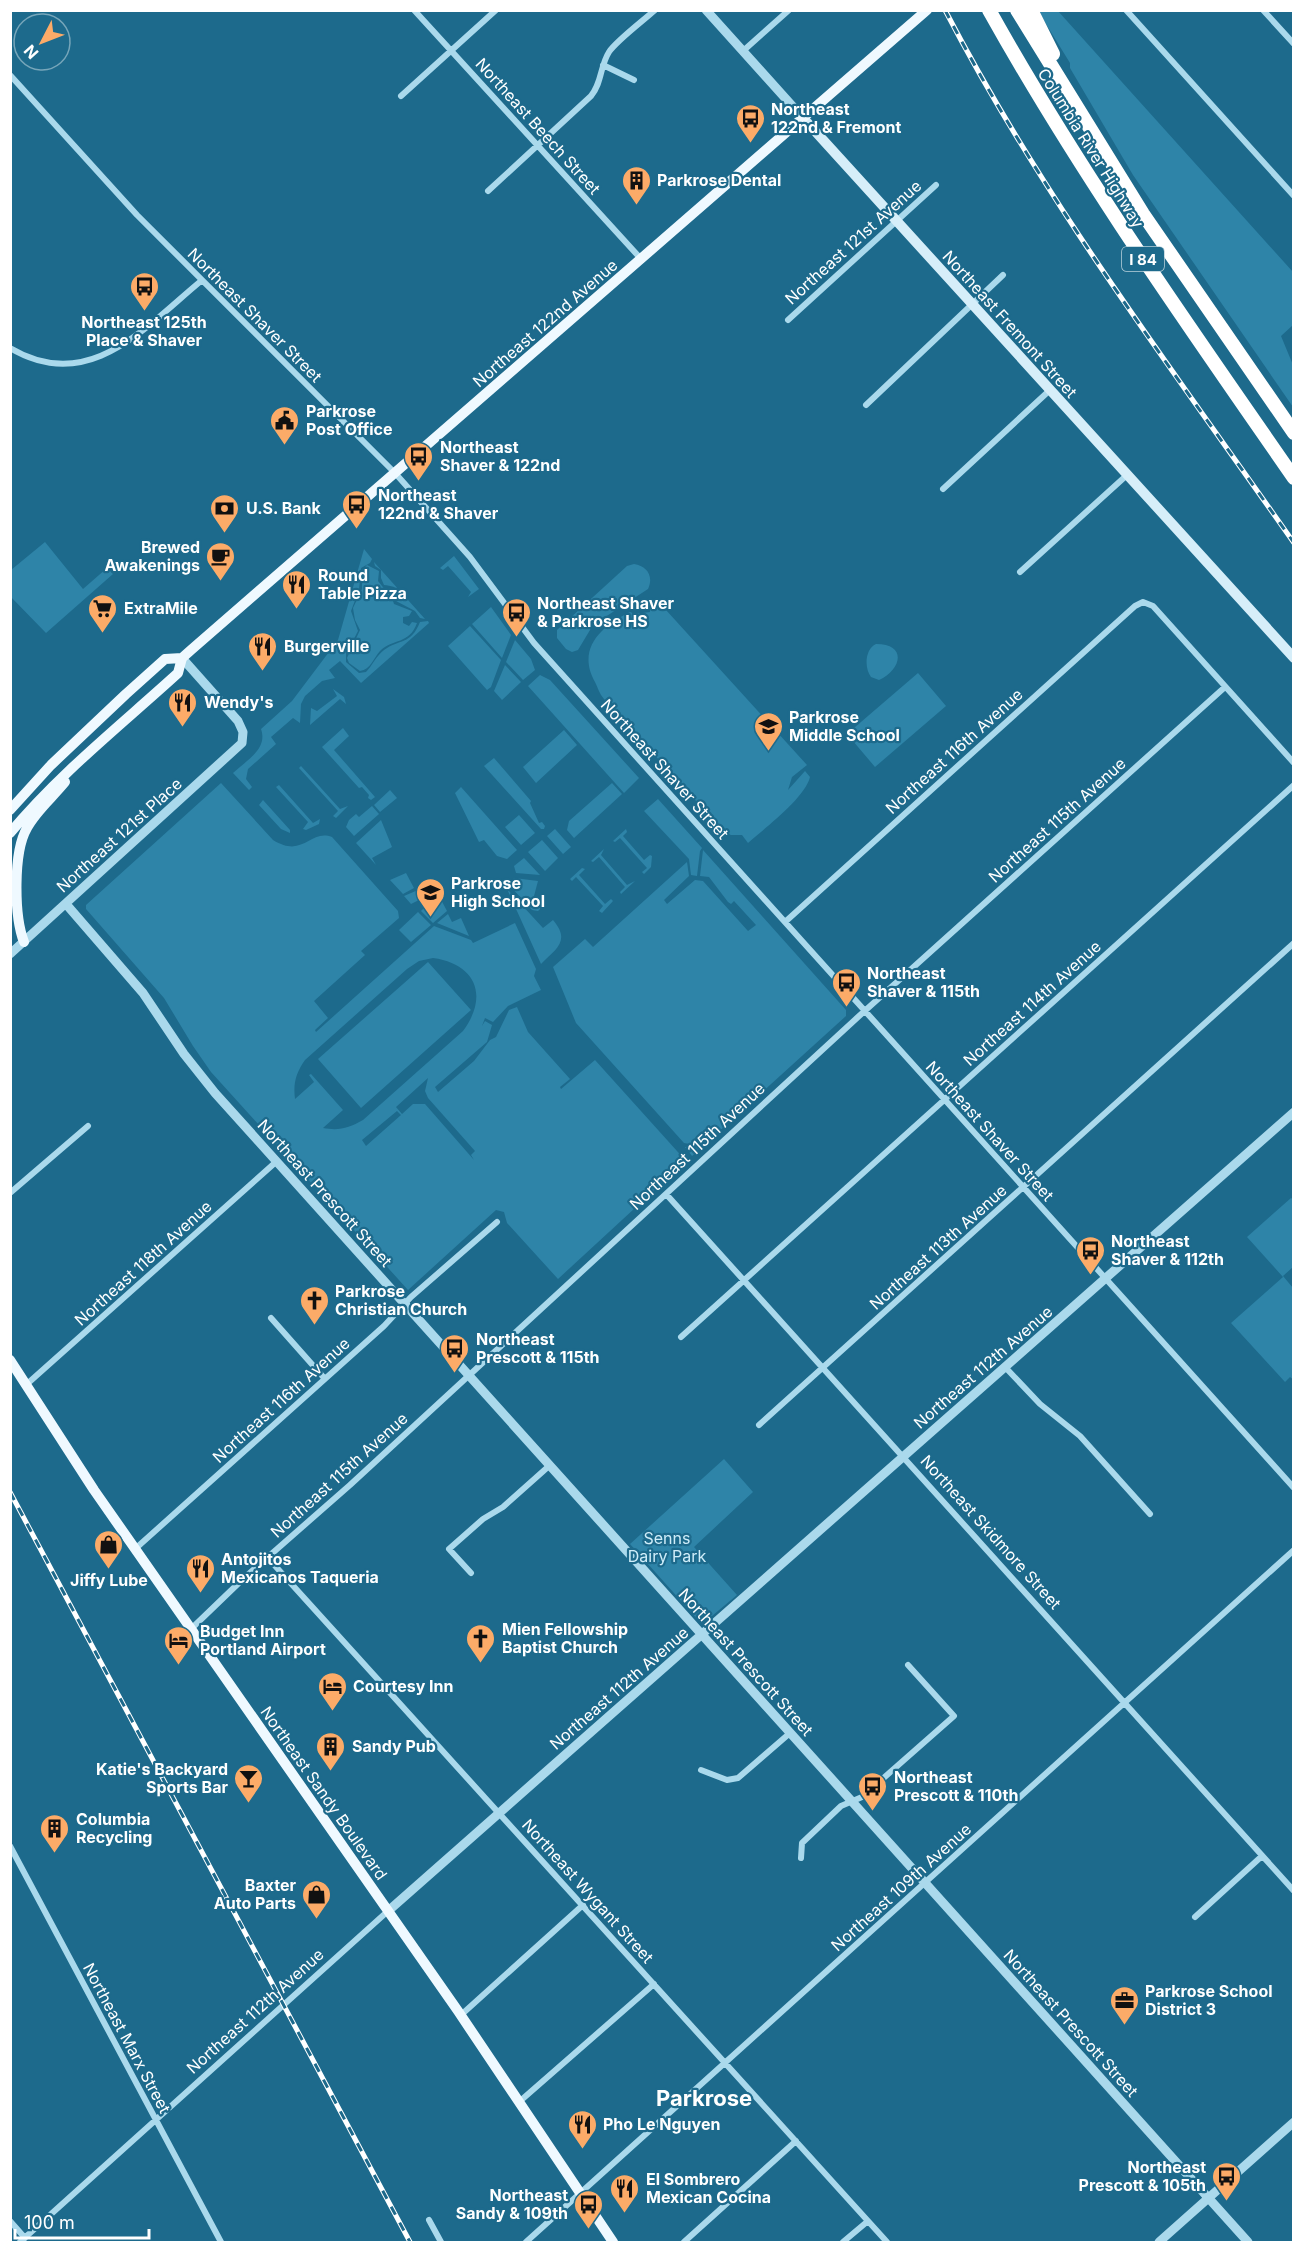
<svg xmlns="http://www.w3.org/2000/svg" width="1304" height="2253" viewBox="0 0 1304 2253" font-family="Inter,sans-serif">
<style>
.green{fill:#2e84a8;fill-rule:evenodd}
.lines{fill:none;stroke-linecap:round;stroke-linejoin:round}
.minor{stroke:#aad9ec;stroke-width:6}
.tertiary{stroke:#aad9ec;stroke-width:9}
.secondary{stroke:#d6eef9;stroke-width:10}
.primary{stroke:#eff9ff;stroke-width:10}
.motorway{stroke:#fff;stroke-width:14}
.rail-casing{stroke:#fff;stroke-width:5}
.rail{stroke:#1d6a8c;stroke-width:3;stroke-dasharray:9;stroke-linecap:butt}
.labels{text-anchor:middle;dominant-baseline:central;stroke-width:4.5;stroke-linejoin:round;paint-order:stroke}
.shield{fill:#1d6a8c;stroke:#bbd2dc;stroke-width:1.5}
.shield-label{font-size:15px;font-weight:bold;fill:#fff}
.poi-label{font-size:16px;font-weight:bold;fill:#fff;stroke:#1d6a8c;text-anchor:start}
.street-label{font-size:16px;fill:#fff;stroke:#1d6a8c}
.park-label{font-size:16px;fill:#cfedf9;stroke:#1d6a8c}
.district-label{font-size:22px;font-weight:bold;fill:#fff;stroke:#1d6a8c}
</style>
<rect width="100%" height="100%" fill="#1d6a8c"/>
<path class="green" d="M1038,11H1058L1293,272V325L1281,336L1293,365V407L1133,175L1070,68V63Z
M45,542L83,589L107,568L113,574L46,633L10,596L11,570Z
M364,549L372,559L370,563L361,568L359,590L351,611L358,631L346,654V662L359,673L366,672C372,666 376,656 384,650C399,639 411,645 420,622L428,621L429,623L361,683L340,661L329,670L335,678L322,681L305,696L301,704L300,723L293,718L271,737L276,744L248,769L246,779L252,787L249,790L233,773C247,760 268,749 261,729L292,701L338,640Z
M454,556L479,589L468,597L471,592L448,566L443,570L440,568Z
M374,562L425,619L420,618L415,611L396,601L399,593C397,586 391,586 384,585L381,578V570L375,566Z
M634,564C647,566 654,576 648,589L593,625L578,650L572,652L566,649L557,638V630L627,566Z
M367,565L379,571L378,581L386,591L392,590L396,593L393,601L394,604L412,611L409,616L403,617V623L409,626L412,622L417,623C409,645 393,638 380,651C373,659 371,669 360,671L349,663L347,658L360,630L355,620L353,608L362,589V570Z
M656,599L807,765L792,777L788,790L805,771L810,777C805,798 765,828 748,843L742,835H731L725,833L604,699C599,693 598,688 595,682C576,648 602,626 630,612L635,614L650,612V605Z
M491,607L511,635L502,658L472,624Z
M470,626L501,660L491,687L487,690L448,646Z
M515,640L531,659L535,670L523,680L506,662Z
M876,644C908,644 901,670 879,680L871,677C864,668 865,649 876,644Z
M505,665L521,682L502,700L494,691Z
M918,673L946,706L875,767L847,734Z
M540,675L550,680L639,778L624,793L528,686Z
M333,689L344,697L346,704L340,699L310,725L311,708L317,711L337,696Z
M343,728L349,736L334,750L375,797L371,800L368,798L369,795L362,787L359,788L322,747Z
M564,730L577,745L536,783L523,767Z
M494,758L531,801L530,803L539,823L542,822L545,826L544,829H541L484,766Z
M301,766L340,809L348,806L336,818L333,816L338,811L299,768Z
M221,783L273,840C304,859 309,829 332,837L398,911L399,918L361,951L365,955L314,1001L328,1018L315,1030L316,1032L434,926L471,940L473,943L515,923L536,969L534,976L541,990L508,1006L493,1022L485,1018L482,1026L485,1021L492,1025L487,1042L435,1087L438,1092L474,1061L490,1040L496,1037L509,1010L517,1007L528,1032L570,1079L560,1087L561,1089L595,1060L686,1161L558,1279L507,1223L504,1212L496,1210L408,1290L211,1072L193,1046L164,998L86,909V905ZM433,958C476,964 489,996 463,1031L363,1120C349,1128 339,1131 323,1128L343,1110L311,1074L309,1075L314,1082L295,1099C293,1083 296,1073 305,1060L407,969L419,961ZM428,1078L425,1091L428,1098L475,1151L471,1155L474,1160L425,1104H413L402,1114L396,1107ZM397,1111L401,1115L366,1146L362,1140Z
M612,783L622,794L574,838L567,830L569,821Z
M279,785L313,823L320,819L319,824L306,830L303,829L308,822L276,787Z
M461,787L517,850L507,859L497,856L484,840L479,842L455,793Z
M390,790L397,798L380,812L374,805Z
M658,799L702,848L700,851L697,876L691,875L689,859L644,811Z
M263,800L290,830V833L281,829L259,805Z
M372,806L379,814L354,836L346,827L349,820L356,814L359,817Z
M519,815L535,833L521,845L505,827Z
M381,820L392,847L372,858L376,865L356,843Z
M555,829L571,847L563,854L547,836Z
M626,829L627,832L623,836L644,860L650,855L652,856L651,867L644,874L642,872L647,868L620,838L615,842L613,841Z
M542,840L558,858L545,871L528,852Z
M604,849L601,855L627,885L635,881L621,894L620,892L625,887L599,857L593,862L591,861Z
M703,850L846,1010V1016L692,1156L685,1147L701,1146L684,1143L576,1023L553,967L585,939L593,947L687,862L689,876L664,900L667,904L695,880L703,881L748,931L756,925L734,901L731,904L728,902L709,877L700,876Z
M524,858L540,875L516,873L514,866Z
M582,868L585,869L579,875L605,904L611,899L613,901L602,913L599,911L603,906L576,877L572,881L570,879Z
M406,873L414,888L403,894L390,880Z
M514,878L538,881L534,896L541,908L538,911L532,910L510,886Z
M432,884L437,891L425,903L421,899L411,904L404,896Z
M507,889L543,928L553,920C571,941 556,949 541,964Z
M438,894L447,911L433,923L421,911Z
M418,912L431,925L411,942L399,930Z
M448,914L452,922L461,918L469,936L437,923Z
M428,962L471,1010L361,1108L318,1059Z
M1291,1198L1294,1200L1293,1267L1283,1276L1293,1288L1294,1380L1290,1377L1285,1382L1231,1323L1283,1277L1247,1237Z
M724,1459L753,1492L694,1547L737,1595L706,1621H699L630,1544Z"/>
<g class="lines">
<path class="minor" d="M414,10L642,260
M1126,10L1294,196
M1263,10L1294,44
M743,51L789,10
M603,65L634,80
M10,75L137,215L395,473L470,557L534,643L1294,1488
M401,96L496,10
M488,191L591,96C602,83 600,66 609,52C616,41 644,20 655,10
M788,320L936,185
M10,348C89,395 145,327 201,281
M866,405L1003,275
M943,489L1050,390
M1020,572L1127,475
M785,922L1135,606L1143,602L1153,606L1294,763
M10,1193L88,1126
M666,1194L1294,1891
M271,1318L325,1379
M681,1337L1294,785
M1005,1367L1040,1404L1080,1436L1150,1514
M27,1384L277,1161
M759,1425L1294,943
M135,1549L384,1326L411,1297L497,1222
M268,1558L887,2242
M471,1573L449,1549L483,1519L503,1507L549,1466
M191,1629L244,1578L350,1485L858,1017L1225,687
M701,1770L727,1780L738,1778L790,1733
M10,1846L221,2242
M801,1858L802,1843L841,1806L862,1797L954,1716L908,1665
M1195,1917L1262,1856
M461,2015L583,1905
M519,2102L654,1984
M429,2220L441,2242
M10,2221L25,2238
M20,2242L388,1911
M526,2242L1294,1550
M684,2242L796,2141
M843,2242L868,2221"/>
<path class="tertiary" d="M706,10L804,119
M66,904L143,993L184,1054L215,1093L1248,2242
M10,954L242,743L243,732L238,721L182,658
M388,1911L1294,1112
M1159,2242L1294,2122"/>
<path class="secondary" d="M804,119L1294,658"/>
<path class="primary" d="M10,810L51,765L126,694L165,659L182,658
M10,833C60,773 121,725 178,673L182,658L191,650L927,10
M24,942C14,916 13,852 27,828C36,811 53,797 65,782
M10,1360L94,1490L458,2011L613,2242"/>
<path class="motorway" d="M989,10C1080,173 1188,325 1294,478
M1017,10L1143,214L1294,433
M1031,10L1053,54"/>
<defs>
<path id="rail" d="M945,10C1043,199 1172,369 1294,543
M10,1492L410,2242"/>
</defs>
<use href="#rail" class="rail-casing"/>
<use href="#rail" class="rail"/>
</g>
<defs>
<symbol id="bus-pin" viewBox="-11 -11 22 30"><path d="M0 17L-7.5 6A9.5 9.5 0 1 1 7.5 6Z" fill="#fcab68" stroke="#1d6a8c"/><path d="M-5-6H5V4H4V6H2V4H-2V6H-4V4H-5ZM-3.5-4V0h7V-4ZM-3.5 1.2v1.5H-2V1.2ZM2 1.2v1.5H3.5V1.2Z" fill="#111"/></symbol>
<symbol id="building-pin" viewBox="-11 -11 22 30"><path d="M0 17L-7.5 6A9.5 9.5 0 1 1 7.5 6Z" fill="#fcab68" stroke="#1d6a8c"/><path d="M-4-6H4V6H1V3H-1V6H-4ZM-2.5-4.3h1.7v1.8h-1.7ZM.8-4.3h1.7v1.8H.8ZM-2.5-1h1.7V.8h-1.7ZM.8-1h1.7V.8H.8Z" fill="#111"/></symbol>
<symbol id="civic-pin" viewBox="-11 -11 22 30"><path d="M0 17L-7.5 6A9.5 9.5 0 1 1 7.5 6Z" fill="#fcab68" stroke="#1d6a8c"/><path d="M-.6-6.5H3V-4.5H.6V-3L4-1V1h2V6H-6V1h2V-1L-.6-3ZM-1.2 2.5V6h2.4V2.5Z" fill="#111"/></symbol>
<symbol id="bank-pin" viewBox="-11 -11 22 30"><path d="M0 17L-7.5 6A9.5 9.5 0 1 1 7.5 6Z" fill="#fcab68" stroke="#1d6a8c"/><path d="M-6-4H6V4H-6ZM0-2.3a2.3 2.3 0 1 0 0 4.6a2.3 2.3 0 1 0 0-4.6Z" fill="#111"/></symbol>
<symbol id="cafe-pin" viewBox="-11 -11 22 30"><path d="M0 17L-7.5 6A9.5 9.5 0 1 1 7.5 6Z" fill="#fcab68" stroke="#1d6a8c"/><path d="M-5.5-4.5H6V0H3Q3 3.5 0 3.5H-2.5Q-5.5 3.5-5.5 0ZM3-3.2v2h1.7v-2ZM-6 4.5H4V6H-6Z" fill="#111"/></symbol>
<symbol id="restaurant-pin" viewBox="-11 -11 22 30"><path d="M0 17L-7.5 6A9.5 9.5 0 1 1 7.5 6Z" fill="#fcab68" stroke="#1d6a8c"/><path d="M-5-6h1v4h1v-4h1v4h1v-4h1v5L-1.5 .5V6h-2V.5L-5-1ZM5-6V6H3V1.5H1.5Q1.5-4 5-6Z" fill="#111"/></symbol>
<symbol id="supermarket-pin" viewBox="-11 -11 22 30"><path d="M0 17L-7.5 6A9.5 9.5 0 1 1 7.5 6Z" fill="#fcab68" stroke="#1d6a8c"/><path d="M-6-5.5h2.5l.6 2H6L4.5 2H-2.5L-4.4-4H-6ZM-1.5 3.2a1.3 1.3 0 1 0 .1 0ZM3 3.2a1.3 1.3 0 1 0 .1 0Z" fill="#111"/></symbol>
<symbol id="school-pin" viewBox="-11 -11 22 30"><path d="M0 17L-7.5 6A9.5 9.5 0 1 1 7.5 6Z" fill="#fcab68" stroke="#1d6a8c"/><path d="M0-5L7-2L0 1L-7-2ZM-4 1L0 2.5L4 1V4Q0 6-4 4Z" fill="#111"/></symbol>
<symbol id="church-pin" viewBox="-11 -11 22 30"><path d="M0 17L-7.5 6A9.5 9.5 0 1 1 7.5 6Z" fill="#fcab68" stroke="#1d6a8c"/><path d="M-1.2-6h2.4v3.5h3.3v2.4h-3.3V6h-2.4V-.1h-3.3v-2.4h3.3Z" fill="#111"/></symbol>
<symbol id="shop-pin" viewBox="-11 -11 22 30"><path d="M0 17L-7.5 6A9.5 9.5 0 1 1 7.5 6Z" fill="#fcab68" stroke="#1d6a8c"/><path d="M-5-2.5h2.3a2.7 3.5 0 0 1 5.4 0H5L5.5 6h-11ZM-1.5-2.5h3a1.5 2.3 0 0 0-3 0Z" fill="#111"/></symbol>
<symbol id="hotel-pin" viewBox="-11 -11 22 30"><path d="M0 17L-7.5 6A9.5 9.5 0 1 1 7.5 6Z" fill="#fcab68" stroke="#1d6a8c"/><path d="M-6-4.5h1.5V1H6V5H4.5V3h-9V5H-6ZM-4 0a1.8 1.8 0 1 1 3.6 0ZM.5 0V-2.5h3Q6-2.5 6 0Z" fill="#111"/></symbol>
<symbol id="bar-pin" viewBox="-11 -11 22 30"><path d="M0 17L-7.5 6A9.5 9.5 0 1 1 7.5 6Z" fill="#fcab68" stroke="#1d6a8c"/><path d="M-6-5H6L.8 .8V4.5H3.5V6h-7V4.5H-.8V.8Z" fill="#111"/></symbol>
<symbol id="office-pin" viewBox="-11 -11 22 30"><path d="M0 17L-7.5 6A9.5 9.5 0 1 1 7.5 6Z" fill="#fcab68" stroke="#1d6a8c"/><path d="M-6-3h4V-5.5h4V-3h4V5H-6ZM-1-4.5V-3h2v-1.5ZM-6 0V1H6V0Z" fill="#111"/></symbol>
</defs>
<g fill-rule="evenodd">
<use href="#bus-pin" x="734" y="102" width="33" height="45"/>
<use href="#building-pin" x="620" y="164" width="33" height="45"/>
<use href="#bus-pin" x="128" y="270" width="33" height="45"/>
<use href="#civic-pin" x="268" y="404" width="33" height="45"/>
<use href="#bus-pin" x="402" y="440" width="33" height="45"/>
<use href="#bus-pin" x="340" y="488" width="33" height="45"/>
<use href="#bank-pin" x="208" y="492" width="33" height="45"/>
<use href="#cafe-pin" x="204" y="540" width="33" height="45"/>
<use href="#restaurant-pin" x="280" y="568" width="33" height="45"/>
<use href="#supermarket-pin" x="86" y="592" width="33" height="45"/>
<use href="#bus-pin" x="500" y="596" width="33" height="45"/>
<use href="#restaurant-pin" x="246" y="630" width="33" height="45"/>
<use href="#restaurant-pin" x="166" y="686" width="33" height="45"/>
<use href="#school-pin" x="752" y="710" width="33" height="45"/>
<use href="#school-pin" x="414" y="876" width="33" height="45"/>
<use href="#bus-pin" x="830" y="966" width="33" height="45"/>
<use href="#bus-pin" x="1074" y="1234" width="33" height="45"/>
<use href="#church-pin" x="298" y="1284" width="33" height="45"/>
<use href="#bus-pin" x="438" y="1332" width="33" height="45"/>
<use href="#shop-pin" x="92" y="1528" width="33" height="45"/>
<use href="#restaurant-pin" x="184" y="1552" width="33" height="45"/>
<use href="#church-pin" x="464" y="1622" width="33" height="45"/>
<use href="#hotel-pin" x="162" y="1624" width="33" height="45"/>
<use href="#hotel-pin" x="316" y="1670" width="33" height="45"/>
<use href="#building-pin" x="314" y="1730" width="33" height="45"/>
<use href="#bar-pin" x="232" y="1762" width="33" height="45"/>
<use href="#bus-pin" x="856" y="1770" width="33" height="45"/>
<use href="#building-pin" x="38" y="1812" width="33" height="45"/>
<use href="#shop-pin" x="300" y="1878" width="33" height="45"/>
<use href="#office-pin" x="1108" y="1984" width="33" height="45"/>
<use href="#restaurant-pin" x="566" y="2108" width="33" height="45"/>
<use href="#bus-pin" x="1210" y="2160" width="33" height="45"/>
<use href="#restaurant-pin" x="608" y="2172" width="33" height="45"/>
<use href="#bus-pin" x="572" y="2188" width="33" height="45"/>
</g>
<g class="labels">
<rect class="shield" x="1122" y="247" width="42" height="24" rx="4.5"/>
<g class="shield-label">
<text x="1143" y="259">I 84</text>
</g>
<g class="poi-label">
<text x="771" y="109">Northeast<tspan x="771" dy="18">122nd &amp; Fremont</tspan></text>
<text x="657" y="180">Parkrose Dental</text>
<text x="144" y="322" text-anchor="middle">Northeast 125th<tspan x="144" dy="18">Place &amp; Shaver</tspan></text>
<text x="306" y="411">Parkrose<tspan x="306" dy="18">Post Office</tspan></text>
<text x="440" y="447">Northeast<tspan x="440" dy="18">Shaver &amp; 122nd</tspan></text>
<text x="378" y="495">Northeast<tspan x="378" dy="18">122nd &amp; Shaver</tspan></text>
<text x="246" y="508">U.S. Bank</text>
<text x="200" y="547" text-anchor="end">Brewed<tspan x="200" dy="18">Awakenings</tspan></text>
<text x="318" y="575">Round<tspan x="318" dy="18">Table Pizza</tspan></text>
<text x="537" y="603">Northeast Shaver<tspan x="537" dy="18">&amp; Parkrose HS</tspan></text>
<text x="124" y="608">ExtraMile</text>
<text x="284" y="646">Burgerville</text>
<text x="204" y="702">Wendy's</text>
<text x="789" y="717">Parkrose<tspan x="789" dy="18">Middle School</tspan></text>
<text x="451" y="883">Parkrose<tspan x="451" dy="18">High School</tspan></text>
<text x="867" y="973">Northeast<tspan x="867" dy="18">Shaver &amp; 115th</tspan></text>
<text x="1111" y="1241">Northeast<tspan x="1111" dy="18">Shaver &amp; 112th</tspan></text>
<text x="335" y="1291">Parkrose<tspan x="335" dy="18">Christian Church</tspan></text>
<text x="476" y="1339">Northeast<tspan x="476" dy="18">Prescott &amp; 115th</tspan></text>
<text x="221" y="1559">Antojitos<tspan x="221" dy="18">Mexicanos Taqueria</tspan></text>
<text x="109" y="1580" text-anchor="middle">Jiffy Lube</text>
<text x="502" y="1629">Mien Fellowship<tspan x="502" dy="18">Baptist Church</tspan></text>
<text x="200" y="1631">Budget Inn<tspan x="200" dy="18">Portland Airport</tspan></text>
<text x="353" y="1686">Courtesy Inn</text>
<text x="352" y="1746">Sandy Pub</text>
<text x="228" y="1769" text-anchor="end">Katie's Backyard<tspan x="228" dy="18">Sports Bar</tspan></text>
<text x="894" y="1777">Northeast<tspan x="894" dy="18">Prescott &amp; 110th</tspan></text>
<text x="76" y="1819">Columbia<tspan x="76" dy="18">Recycling</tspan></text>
<text x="296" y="1885" text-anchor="end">Baxter<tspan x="296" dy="18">Auto Parts</tspan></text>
<text x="1145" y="1991">Parkrose School<tspan x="1145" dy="18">District 3</tspan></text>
<text x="603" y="2124">Pho Le Nguyen</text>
<text x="1206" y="2167" text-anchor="end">Northeast<tspan x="1206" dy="18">Prescott &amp; 105th</tspan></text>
<text x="646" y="2179">El Sombrero<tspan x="646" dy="18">Mexican Cocina</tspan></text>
<text x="568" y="2195" text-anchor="end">Northeast<tspan x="568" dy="18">Sandy &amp; 109th</tspan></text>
</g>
<g class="street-label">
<text transform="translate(538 126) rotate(48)">Northeast Beech Street</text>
<text transform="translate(1091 148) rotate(58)">Columbia River Highway</text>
<text transform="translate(853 242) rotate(-42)">Northeast 121st Avenue</text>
<text transform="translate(255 315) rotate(45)">Northeast Shaver Street</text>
<text transform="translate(545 323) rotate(-41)">Northeast 122nd Avenue</text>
<text transform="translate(1010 324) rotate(48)">Northeast Fremont Street</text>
<text transform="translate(954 751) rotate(-42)">Northeast 116th Avenue</text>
<text transform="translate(665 769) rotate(48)">Northeast Shaver Street</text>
<text transform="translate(1057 820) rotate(-42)">Northeast 115th Avenue</text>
<text transform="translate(119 835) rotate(-42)">Northeast 121st Place</text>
<text transform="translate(1032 1003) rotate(-42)">Northeast 114th Avenue</text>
<text transform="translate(990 1131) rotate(48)">Northeast Shaver Street</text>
<text transform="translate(697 1146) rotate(-43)">Northeast 115th Avenue</text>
<text transform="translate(325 1193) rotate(48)">Northeast Prescott Street</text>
<text transform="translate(938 1247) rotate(-42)">Northeast 113th Avenue</text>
<text transform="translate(143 1263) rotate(-42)">Northeast 118th Avenue</text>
<text transform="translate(983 1367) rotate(-41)">Northeast 112th Avenue</text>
<text transform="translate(281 1400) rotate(-42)">Northeast 116th Avenue</text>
<text transform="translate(339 1475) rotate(-42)">Northeast 115th Avenue</text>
<text transform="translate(991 1532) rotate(48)">Northeast Skidmore Street</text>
<text transform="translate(746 1662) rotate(48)">Northeast Prescott Street</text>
<text transform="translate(619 1688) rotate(-41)">Northeast 112th Avenue</text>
<text transform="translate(324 1793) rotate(55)">Northeast Sandy Boulevard</text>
<text transform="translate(901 1887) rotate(-42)">Northeast 109th Avenue</text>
<text transform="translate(588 1891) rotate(48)">Northeast Wygant Street</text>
<text transform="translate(255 2011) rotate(-42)">Northeast 112th Avenue</text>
<text transform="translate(1071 2023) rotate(48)">Northeast Prescott Street</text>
<text transform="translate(127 2038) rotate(62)">Northeast Marx Street</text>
</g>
<g class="park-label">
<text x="667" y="1538">Senns<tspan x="667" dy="18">Dairy Park</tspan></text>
</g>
<g class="district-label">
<text x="704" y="2098">Parkrose</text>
</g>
</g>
<rect width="1304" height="2253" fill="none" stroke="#ffffff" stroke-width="24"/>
<g transform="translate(42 42) rotate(228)"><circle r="28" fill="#1d6a8c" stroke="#77a6ba" stroke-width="1.5"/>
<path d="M0-4.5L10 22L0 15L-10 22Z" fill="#fcab68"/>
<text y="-9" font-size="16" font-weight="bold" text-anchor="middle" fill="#ffffff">N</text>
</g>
<path d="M15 2229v9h134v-9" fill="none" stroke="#ffffff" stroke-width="3"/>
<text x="24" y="2229" font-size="18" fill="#ffffff" stroke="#1d6a8c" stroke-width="4.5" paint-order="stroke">100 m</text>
</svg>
